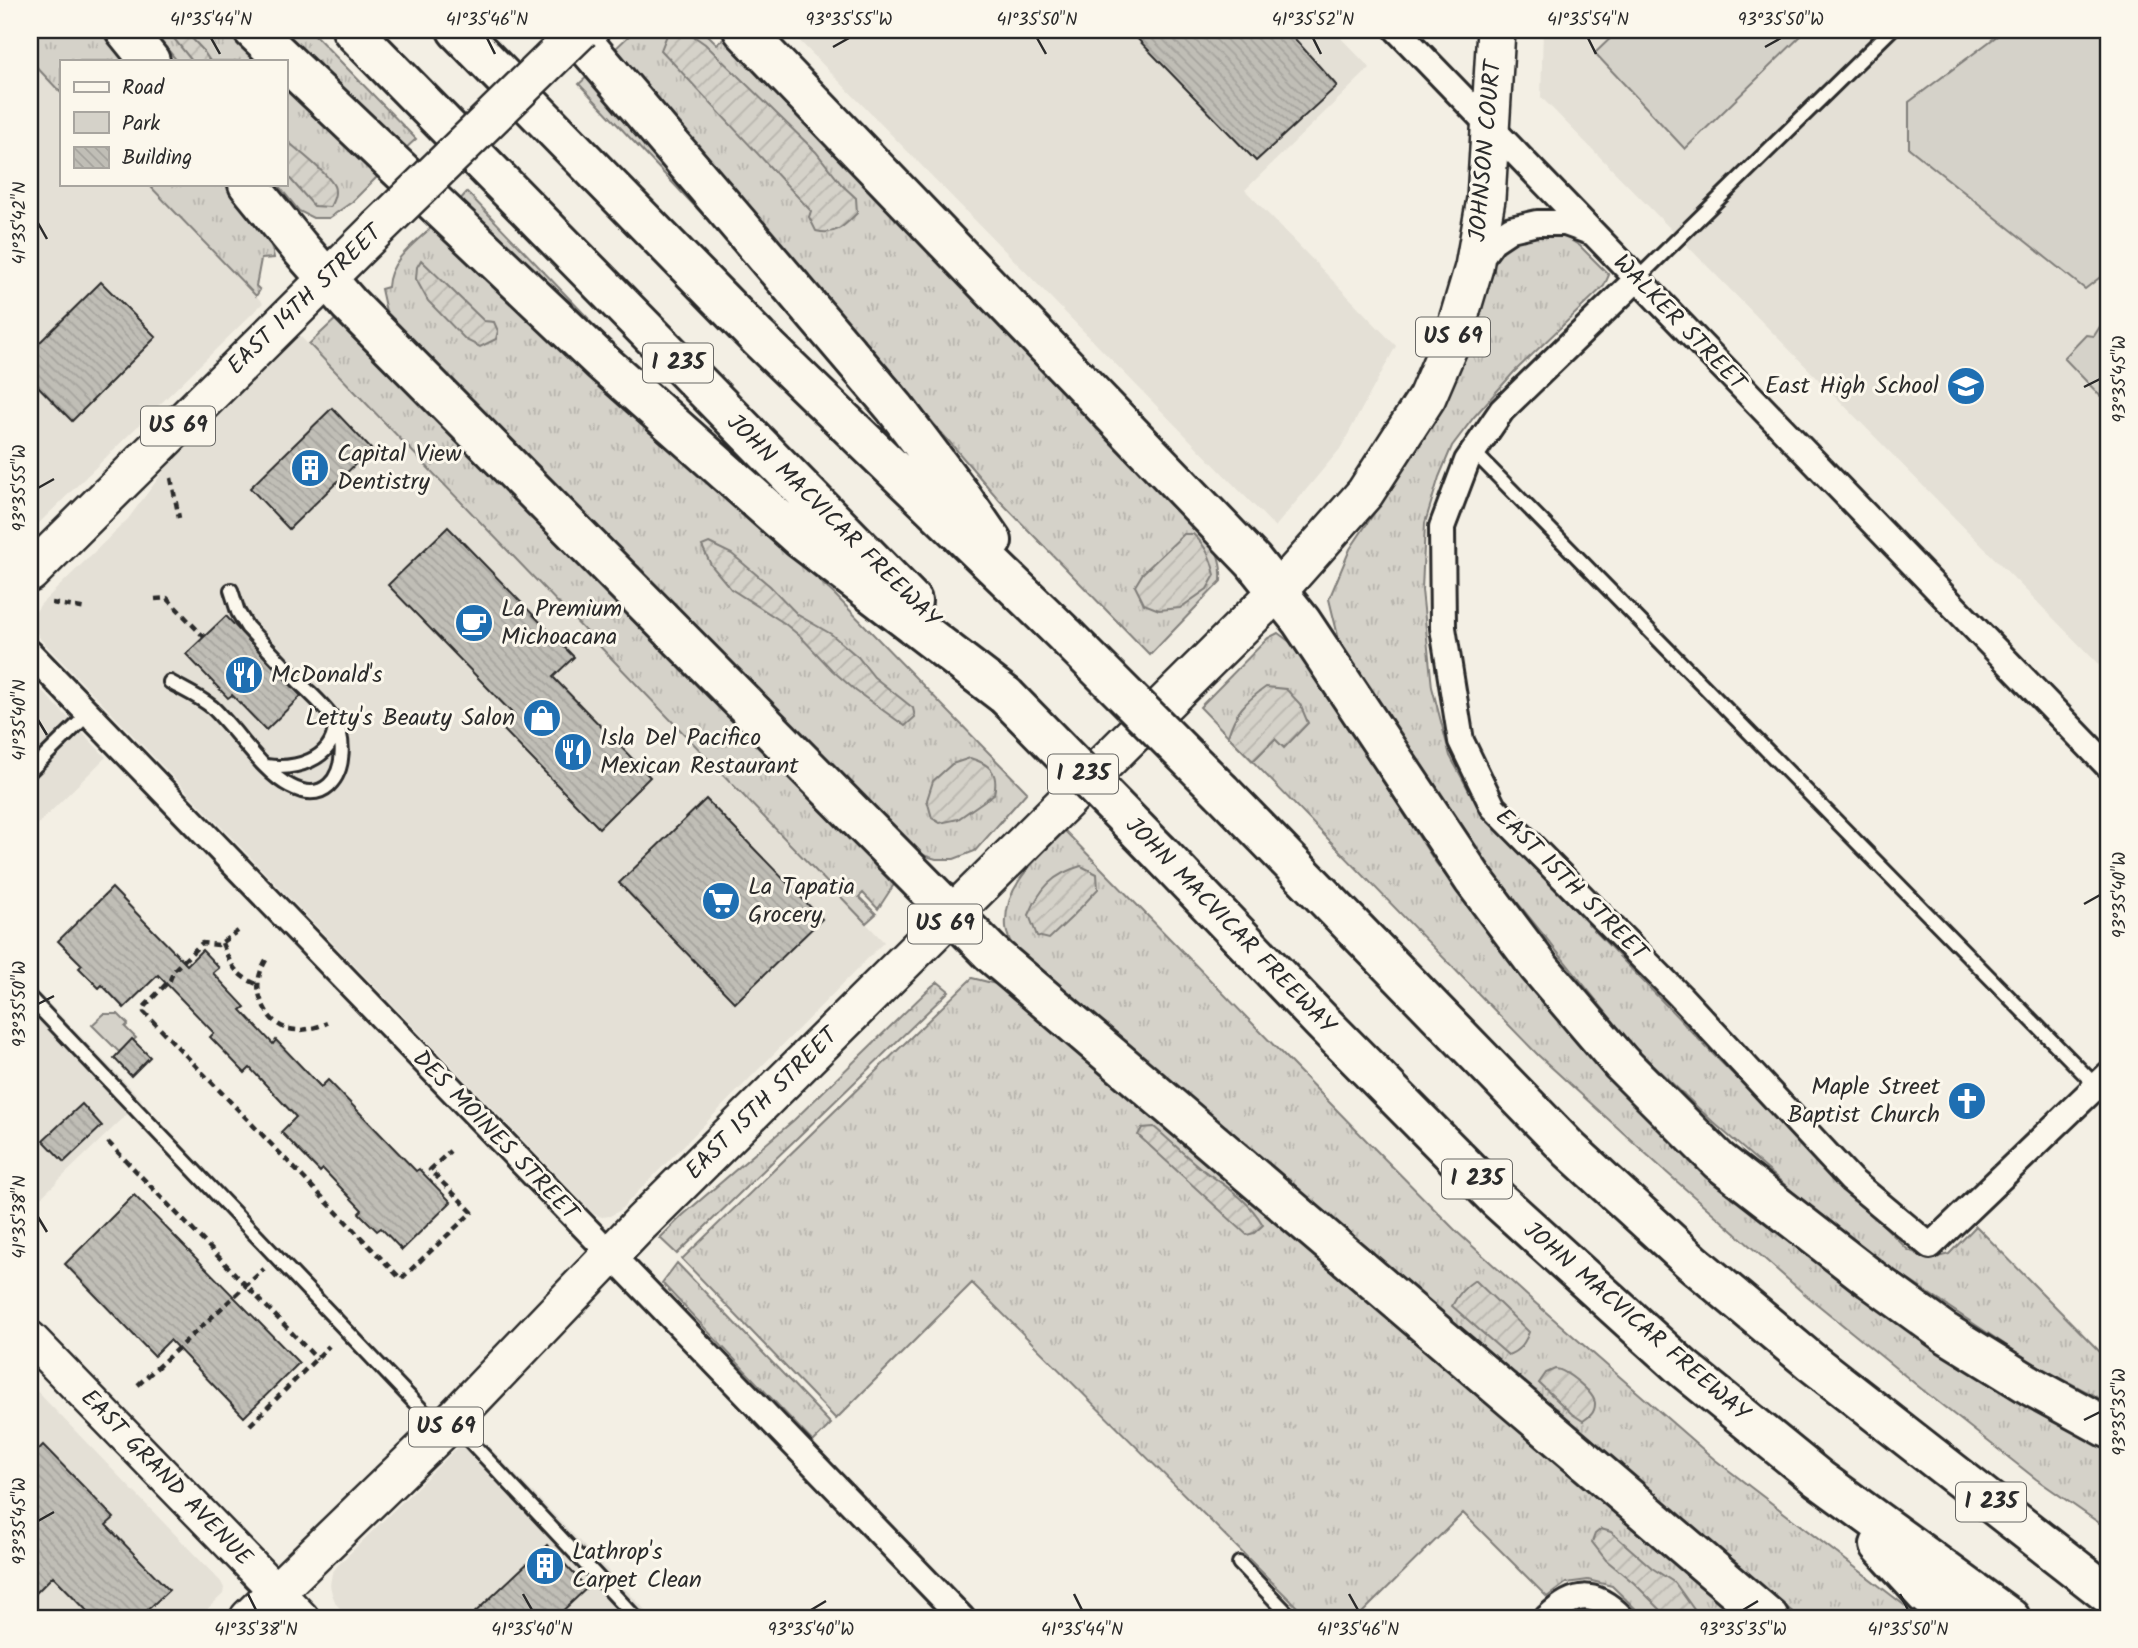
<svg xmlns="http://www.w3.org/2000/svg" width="2138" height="1648" viewBox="0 0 2138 1648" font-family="Kalam,sans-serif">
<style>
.built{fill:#e4e0d6}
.grass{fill:url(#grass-tufts);stroke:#807e7a;stroke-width:2}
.park{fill:#d5d2c9;stroke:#807e7a;stroke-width:2}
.garden{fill:url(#garden-furrows);stroke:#807e7a;stroke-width:2}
.building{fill:url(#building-back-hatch);stroke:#2b2b2b;stroke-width:2}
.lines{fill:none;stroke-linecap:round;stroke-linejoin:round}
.lane-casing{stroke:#2b2b2b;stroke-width:18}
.street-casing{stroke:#2b2b2b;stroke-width:30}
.secondary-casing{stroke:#2b2b2b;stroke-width:38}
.primary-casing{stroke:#2b2b2b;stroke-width:42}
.highway-casing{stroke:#2b2b2b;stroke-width:44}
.path{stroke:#2b2b2b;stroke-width:4.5;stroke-dasharray:7 5;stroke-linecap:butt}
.lane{stroke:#fbf7ec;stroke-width:12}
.street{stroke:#fbf7ec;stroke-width:24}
.secondary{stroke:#fbf7ec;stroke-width:33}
.primary{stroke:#fbf7ec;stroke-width:37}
.highway{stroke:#fbf7ec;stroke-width:38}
.primary-bridge-casing{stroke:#2b2b2b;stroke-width:42;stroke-linecap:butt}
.highway-bridge-casing{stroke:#2b2b2b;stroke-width:44;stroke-linecap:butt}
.primary-bridge{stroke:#fbf7ec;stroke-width:37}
.highway-bridge{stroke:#fbf7ec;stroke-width:38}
.ticks{fill:none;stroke:#2b2b2b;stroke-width:2.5}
.labels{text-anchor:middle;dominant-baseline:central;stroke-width:6;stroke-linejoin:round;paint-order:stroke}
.shield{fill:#fbf7ec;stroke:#696865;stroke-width:2}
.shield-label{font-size:23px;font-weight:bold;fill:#2b2b2b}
.street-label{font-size:24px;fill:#2b2b2b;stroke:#fbf7ec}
.poi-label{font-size:24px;fill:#2b2b2b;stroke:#fbf7ec;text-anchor:start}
.neatline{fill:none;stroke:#2b2b2b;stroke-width:2.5}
.ticks-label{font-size:18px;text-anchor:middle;fill:#2b2b2b}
</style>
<defs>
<pattern id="grass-tufts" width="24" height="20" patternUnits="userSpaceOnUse" patternTransform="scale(1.75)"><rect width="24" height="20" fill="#d5d2c9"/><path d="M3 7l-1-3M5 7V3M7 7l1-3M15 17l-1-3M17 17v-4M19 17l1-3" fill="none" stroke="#b7b4ad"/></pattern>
<pattern id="garden-furrows" width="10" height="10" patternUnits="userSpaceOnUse" patternTransform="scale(1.75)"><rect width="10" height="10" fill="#d5d2c9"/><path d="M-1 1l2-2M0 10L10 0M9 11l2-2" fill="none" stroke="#b7b4ad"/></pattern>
<pattern id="building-back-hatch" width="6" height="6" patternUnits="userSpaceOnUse" patternTransform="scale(1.75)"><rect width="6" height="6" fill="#c0beb6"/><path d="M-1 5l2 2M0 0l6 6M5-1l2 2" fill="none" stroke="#a5a39d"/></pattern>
</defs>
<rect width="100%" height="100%" fill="#f3efe4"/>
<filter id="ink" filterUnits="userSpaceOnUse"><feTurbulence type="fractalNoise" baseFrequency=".0143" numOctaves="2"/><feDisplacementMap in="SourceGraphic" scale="14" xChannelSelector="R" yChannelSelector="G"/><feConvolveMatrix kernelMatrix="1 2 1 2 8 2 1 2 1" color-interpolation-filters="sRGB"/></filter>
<g filter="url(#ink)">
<path class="built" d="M789,30H1333L1370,68L1245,190L1396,346L1340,449L1275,527Z
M1543,30H2108V674L1541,97Z
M30,60L61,93V184H148L263,303L30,532Z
M300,336L884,942L619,1211L610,1216L602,1217L594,1214L587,1207L41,640L35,630L34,614L41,604L128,519L166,468L187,445Z
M30,678L106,757L30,832Z
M30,984L142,1100L30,1208Z
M30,1384L221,1582L224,1588L223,1594L198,1618H30Z
M474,1431L653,1618H349L336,1604L332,1594L330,1585L332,1573L338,1565Z"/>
<path class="grass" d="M30,30H102L128,61H61V93L30,60Z
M152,30H231L263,61H177Z
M278,30H310L416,139L404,150Z
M635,30H703L717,44L726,37L1213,543C1219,556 1222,566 1221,581L1150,655L1000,501L614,50Z
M590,74L711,213L706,218L579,84Z
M285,82L380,174L352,202L329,218H313L299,211L277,184H285Z
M148,184H226C244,206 271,229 274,258L261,259L256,286L260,290L256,296Z
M467,192L589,319L458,202Z
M434,225L835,595L1027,792L975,851L954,859H936L926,856L913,850L387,316L381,289L388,287C389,260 416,242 434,225Z
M1534,231L1561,234L1580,246L1609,275L1604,286L1514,372L1474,417L1452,446L1439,477L1425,523L1422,590L1432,687L1450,756L1480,811L1712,1053L1908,1250L1930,1259L1949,1254L1976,1226L2108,1360V1403L2034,1364L1877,1259L1792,1191L1714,1123L1633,1046L1504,886L1418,768L1341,648L1329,599L1350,549L1401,473L1438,407L1488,270C1502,250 1511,241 1534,231Z
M338,317L895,883L878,909L863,893L859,897L876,914L866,923L309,344Z
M1278,633L1294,645L1436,863L1515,965L1619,1078L2108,1445V1529L2036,1479L1924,1391L1801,1291L1665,1171L1538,1055L1200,707L1268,638Z
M1065,831L1367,1141L1457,1232L1533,1301L1714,1459L1921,1618H1800L1681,1521L1013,948C1011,942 1006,934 1006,927C1003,885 1038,858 1065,831Z
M972,978L996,984L1018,1000L1744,1618H1645L1612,1586L1588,1580L1566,1583L1547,1597L1463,1513L1357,1618H1308L972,1283L836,1419L682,1259Z
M938,982L949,991L677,1254L660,1238L683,1215L794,1120L932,986Z
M677,1263L831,1424L813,1442L662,1283Z"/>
<path class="park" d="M1619,30H1807L1685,149L1595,53Z
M2005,30H2108V271L2085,289L1909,148V102Z
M2108,314V404L2064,358L2086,335L2094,336Z
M104,1014H118L128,1024L125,1027L136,1038L119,1052L92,1025Z"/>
<path class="garden" d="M167,30H184L202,49L210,61H192Z
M676,30H685L705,44L816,152L842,185L856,198L857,213C844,226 836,236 816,231L809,217L811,211L661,50L667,35Z
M285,139C297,150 328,173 334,186C337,193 333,201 330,207L314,206L285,173Z
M421,260L484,321L494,322L498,331L496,339L480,347L466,340L428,301L416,279L417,267Z
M1184,534H1193C1206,546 1211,558 1215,575L1207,589L1180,608L1159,610L1144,604L1135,586L1143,573Z
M709,543L732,554L770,586L798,615L831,634L858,657L874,677L913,708L915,717L905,726L856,691L832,670L801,637L784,623L731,589L711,565L702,546Z
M1266,687L1286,689L1300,704L1308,723L1284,748L1275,739L1253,761L1228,736C1235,712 1246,701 1266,687Z
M970,758C990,764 999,772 994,794L958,819L940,823L932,818L927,800L933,781L952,764Z
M1081,866L1097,874L1098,889L1072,917L1049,939L1037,936L1029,915C1040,888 1053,874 1081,866Z
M1154,1127C1171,1141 1186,1157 1203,1170C1227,1187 1248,1199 1263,1225L1254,1233L1247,1235L1138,1135L1142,1128Z
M1475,1280L1529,1332C1525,1344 1519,1351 1508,1355L1452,1306C1458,1294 1464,1287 1475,1280Z
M1555,1369C1565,1369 1595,1393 1595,1404C1595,1413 1589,1417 1583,1421L1572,1414L1539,1383L1546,1373Z
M1601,1529L1611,1532L1652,1568L1675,1583L1695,1611L1694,1618H1669L1634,1583L1606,1560L1592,1542L1595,1534Z"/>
<path class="building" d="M1129,30H1287L1337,86L1256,161Z
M101,282L156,337L72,421L30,378V352Z
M332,408L371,449L289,529L250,488Z
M448,527L574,657L553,677L650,777L599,828L501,727L514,715L388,585Z
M226,616L301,696L266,730L232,695L228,698L186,654Z
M706,799L822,919L735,1003L619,883Z
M112,888L187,965L202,950L219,968L213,973L245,1007L241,1010L273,1044L276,1040L321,1087L328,1080L416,1171L419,1169L451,1202L402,1250L381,1228L377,1231L359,1213L362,1210L323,1169L320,1172L281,1132L296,1117L250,1068L245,1073L210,1037L214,1033L158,975L124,1008L102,985L99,988L79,968L82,965L58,941Z
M132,1039L150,1057L131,1076L114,1058Z
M82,1104L102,1126L64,1162L43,1140Z
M134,1195L299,1363L244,1417L170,1340L154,1356L65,1264Z
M43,1445L114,1518L106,1525L169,1590L139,1618H94L53,1576L30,1599V1458Z
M547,1545L587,1588L555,1618H469Z"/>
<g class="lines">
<defs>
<path id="lane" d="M1637,279L1891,30
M1474,452L2108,1098
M170,682C184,690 200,697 212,707C235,728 263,773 290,786C303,793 317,796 329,785C345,770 345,738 334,720C326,707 313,696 302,685C284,666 265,646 247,627L238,612L231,590
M266,766C295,770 332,760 335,727
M30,771L88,714
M30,998L440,1429
M454,1424L636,1618
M1239,1563L1292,1618"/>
<path id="street" d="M1397,30L2108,766
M1476,264L1493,241L1511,229L1537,223H1565L1590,232
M1637,279L1502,410L1467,461L1442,527L1443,628L1461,741L1493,807L1680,996L1851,1180L1930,1246L2108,1075
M30,653L962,1618
M1547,1618C1575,1591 1594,1590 1622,1618"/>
<path id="secondary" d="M30,1338L302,1618"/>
<path id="primary" d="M30,573L378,228
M249,1618L442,1431L641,1223L1278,591L1365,493L1427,397L1454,334L1474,267L1486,199L1496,30"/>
<path id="highway" d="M125,30L150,61
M253,30L602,362L801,539L1006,696
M352,30L912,601
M457,30L758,338L1067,637
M573,30L895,408L959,493L992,541
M743,30L1253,561L1301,621L1473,879L1539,967L1621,1063L1719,1161L1871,1279L1944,1332L2033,1387L2108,1428
M248,184L300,248L349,304L992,954L1769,1618
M1222,792L1570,1150L1692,1262L1810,1361L2108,1594
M1160,853L1322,1022L1498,1200L1683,1368L1819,1479L2010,1618
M1880,1545L1925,1594L1956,1618"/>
</defs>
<use href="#lane" class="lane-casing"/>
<use href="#street" class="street-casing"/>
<use href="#secondary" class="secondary-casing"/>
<use href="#primary" class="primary-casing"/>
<use href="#highway" class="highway-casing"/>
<path class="path" d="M171,478L179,518
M155,599L167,598L204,637
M52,603L87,609
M238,931L218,945L202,943L174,970L170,980L144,1007V1012L401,1279L472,1212L430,1170L450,1151
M222,943C230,963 235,976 257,984
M266,960C255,979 256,994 267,1012C271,1020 280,1027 289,1029C302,1032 315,1028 327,1023
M108,1142L317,1359
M138,1385L264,1269
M250,1425L329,1346"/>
<use href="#lane" class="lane"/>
<use href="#street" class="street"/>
<use href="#secondary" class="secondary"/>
<use href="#primary" class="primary"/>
<use href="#highway" class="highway"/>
<defs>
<path id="primary-bridge" d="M378,228L581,30"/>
<path id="highway-bridge" d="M1067,637L1222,792
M1006,696L1160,853"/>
</defs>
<use href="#primary-bridge" class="primary-bridge-casing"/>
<use href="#highway-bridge" class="highway-bridge-casing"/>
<use href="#primary-bridge" class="primary-bridge"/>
<use href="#highway-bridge" class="highway-bridge"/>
</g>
</g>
<path class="ticks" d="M211,38L220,54M487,38L495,54M1037,38L1046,54M1313,38L1321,54M1588,38L1596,54M833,47L849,38M1765,47L1781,38M38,223L47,239M2084,387L2100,379M38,488L54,479M38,720L47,735M2084,904L2100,895M38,1004L54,996M38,1217L47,1232M2084,1420L2100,1412M38,1521L54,1512M248,1594L256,1610M523,1594L532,1610M1074,1594L1082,1610M1349,1594L1358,1610M1900,1594L1908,1610M811,1610L826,1601M1743,1610L1758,1601"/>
<defs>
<symbol id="school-disc" viewBox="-11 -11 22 22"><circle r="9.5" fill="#1f6fb2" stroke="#fbf7ec"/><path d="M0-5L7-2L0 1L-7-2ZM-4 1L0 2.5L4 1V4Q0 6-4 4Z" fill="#fff"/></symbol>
<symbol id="building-disc" viewBox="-11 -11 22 22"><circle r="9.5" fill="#1f6fb2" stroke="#fbf7ec"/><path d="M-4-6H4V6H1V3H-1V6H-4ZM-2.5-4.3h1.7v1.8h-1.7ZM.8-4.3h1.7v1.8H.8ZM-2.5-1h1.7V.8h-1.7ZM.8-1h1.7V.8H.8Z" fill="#fff"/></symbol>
<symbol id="cafe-disc" viewBox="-11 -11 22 22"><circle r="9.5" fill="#1f6fb2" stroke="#fbf7ec"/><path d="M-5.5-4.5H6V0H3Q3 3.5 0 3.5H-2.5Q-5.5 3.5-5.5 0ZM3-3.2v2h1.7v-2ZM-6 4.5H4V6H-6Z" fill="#fff"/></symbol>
<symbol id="restaurant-disc" viewBox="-11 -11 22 22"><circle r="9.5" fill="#1f6fb2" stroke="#fbf7ec"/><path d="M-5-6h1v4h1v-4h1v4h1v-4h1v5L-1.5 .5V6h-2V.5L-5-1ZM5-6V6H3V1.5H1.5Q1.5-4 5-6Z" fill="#fff"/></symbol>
<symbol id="shop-disc" viewBox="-11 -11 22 22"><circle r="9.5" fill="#1f6fb2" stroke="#fbf7ec"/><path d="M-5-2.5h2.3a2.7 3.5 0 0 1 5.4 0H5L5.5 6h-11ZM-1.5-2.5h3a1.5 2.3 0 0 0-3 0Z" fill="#fff"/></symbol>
<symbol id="supermarket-disc" viewBox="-11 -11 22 22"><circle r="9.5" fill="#1f6fb2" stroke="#fbf7ec"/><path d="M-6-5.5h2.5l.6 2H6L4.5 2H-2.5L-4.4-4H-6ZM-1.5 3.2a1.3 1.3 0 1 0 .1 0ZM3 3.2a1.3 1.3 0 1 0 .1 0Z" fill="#fff"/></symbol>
<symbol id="church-disc" viewBox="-11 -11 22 22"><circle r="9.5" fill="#1f6fb2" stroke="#fbf7ec"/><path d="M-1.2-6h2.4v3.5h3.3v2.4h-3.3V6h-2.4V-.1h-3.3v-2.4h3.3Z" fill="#fff"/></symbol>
</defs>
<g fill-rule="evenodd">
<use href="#school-disc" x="1944" y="364" width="44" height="44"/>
<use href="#building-disc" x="288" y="446" width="44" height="44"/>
<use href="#cafe-disc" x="452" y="601" width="44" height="44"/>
<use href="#restaurant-disc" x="222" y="653" width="44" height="44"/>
<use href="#shop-disc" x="520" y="696" width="44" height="44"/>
<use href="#restaurant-disc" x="551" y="730" width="44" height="44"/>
<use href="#supermarket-disc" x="699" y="879" width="44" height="44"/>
<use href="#church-disc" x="1945" y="1079" width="44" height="44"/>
<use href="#building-disc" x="523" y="1544" width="44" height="44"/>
</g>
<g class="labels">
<g class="shield">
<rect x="1416" y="317.5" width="74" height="39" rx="5"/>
<rect x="643" y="343.5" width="70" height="39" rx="5"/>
<rect x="141" y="406.5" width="74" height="39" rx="5"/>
<rect x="1048" y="754.5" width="70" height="39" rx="5"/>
<rect x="908" y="904.5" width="74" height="39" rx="5"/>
<rect x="1442" y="1159.5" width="70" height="39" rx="5"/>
<rect x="409" y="1407.5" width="74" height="39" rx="5"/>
<rect x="1956" y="1482.5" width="70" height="39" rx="5"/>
</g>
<g class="shield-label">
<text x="1453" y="337">US 69</text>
<text x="678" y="363">I 235</text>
<text x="178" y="426">US 69</text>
<text x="1083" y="774">I 235</text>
<text x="945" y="924">US 69</text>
<text x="1477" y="1179">I 235</text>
<text x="446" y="1427">US 69</text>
<text x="1991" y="1502">I 235</text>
</g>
<g class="street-label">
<text transform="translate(1486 151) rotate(-85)">JOHNSON COURT</text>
<text transform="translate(305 300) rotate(-44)">EAST 14TH STREET</text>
<text transform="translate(1679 323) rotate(46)">WALKER STREET</text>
<text transform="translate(833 521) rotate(45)">JOHN MACVICAR FREEWAY</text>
<text transform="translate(1571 885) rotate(45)">EAST 15TH STREET</text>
<text transform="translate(1230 926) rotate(46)">JOHN MACVICAR FREEWAY</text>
<text transform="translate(762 1104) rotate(-45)">EAST 15TH STREET</text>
<text transform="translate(495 1136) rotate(46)">DES MOINES STREET</text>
<text transform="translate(1636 1322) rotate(41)">JOHN MACVICAR FREEWAY</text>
<text transform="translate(166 1478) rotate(46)">EAST GRAND AVENUE</text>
</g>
<g class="poi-label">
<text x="1939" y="386" text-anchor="end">East High School</text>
<text x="337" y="454">Capital View<tspan x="337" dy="28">Dentistry</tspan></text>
<text x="501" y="609">La Premium<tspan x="501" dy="28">Michoacana</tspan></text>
<text x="271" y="675">McDonald's</text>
<text x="515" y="718" text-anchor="end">Letty's Beauty Salon</text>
<text x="600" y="738">Isla Del Pacifico<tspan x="600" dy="28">Mexican Restaurant</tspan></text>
<text x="748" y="887">La Tapatia<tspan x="748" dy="28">Grocery</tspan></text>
<text x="1940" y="1087" text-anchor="end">Maple Street<tspan x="1940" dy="28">Baptist Church</tspan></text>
<text x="572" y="1552">Lathrop's<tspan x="572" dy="28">Carpet Clean</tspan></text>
</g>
</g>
<rect width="2138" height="1648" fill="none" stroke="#fbf7ec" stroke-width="77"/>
<rect x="60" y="60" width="228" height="126" fill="#fbf7ec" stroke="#a8a59f" stroke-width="2"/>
<rect x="74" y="82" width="35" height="10" fill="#fbf7ec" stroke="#a8a59f" stroke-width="2"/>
<text x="122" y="94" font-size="21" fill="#2b2b2b">Road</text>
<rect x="74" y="112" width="35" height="21" fill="#d5d2c9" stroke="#a8a59f" stroke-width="2"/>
<text x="122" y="130" font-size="21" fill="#2b2b2b">Park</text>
<rect x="74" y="147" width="35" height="21" fill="url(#building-back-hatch)" stroke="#a8a59f" stroke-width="2"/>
<text x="122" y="164" font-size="21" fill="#2b2b2b">Building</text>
<rect x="38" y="38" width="2062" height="1572" class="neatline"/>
<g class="ticks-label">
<text x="211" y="25">41°35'44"N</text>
<text x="487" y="25">41°35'46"N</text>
<text x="849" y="25">93°35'55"W</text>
<text x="1037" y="25">41°35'50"N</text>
<text x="1313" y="25">41°35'52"N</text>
<text x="1588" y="25">41°35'54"N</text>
<text x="1781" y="25">93°35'50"W</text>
<text transform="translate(19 223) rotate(-90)" y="6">41°35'42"N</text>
<text transform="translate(2119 379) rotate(-90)" y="6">93°35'45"W</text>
<text transform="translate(19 488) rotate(-90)" y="6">93°35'55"W</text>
<text transform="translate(19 720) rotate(-90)" y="6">41°35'40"N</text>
<text transform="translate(2119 895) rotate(-90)" y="6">93°35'40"W</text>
<text transform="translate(19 1004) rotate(-90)" y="6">93°35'50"W</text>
<text transform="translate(19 1217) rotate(-90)" y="6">41°35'38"N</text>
<text transform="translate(2119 1412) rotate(-90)" y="6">93°35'35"W</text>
<text transform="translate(19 1521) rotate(-90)" y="6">93°35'45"W</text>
<text x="256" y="1635">41°35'38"N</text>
<text x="532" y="1635">41°35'40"N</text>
<text x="811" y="1635">93°35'40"W</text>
<text x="1082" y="1635">41°35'44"N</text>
<text x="1358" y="1635">41°35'46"N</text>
<text x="1743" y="1635">93°35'35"W</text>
<text x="1908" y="1635">41°35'50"N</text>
</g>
</svg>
